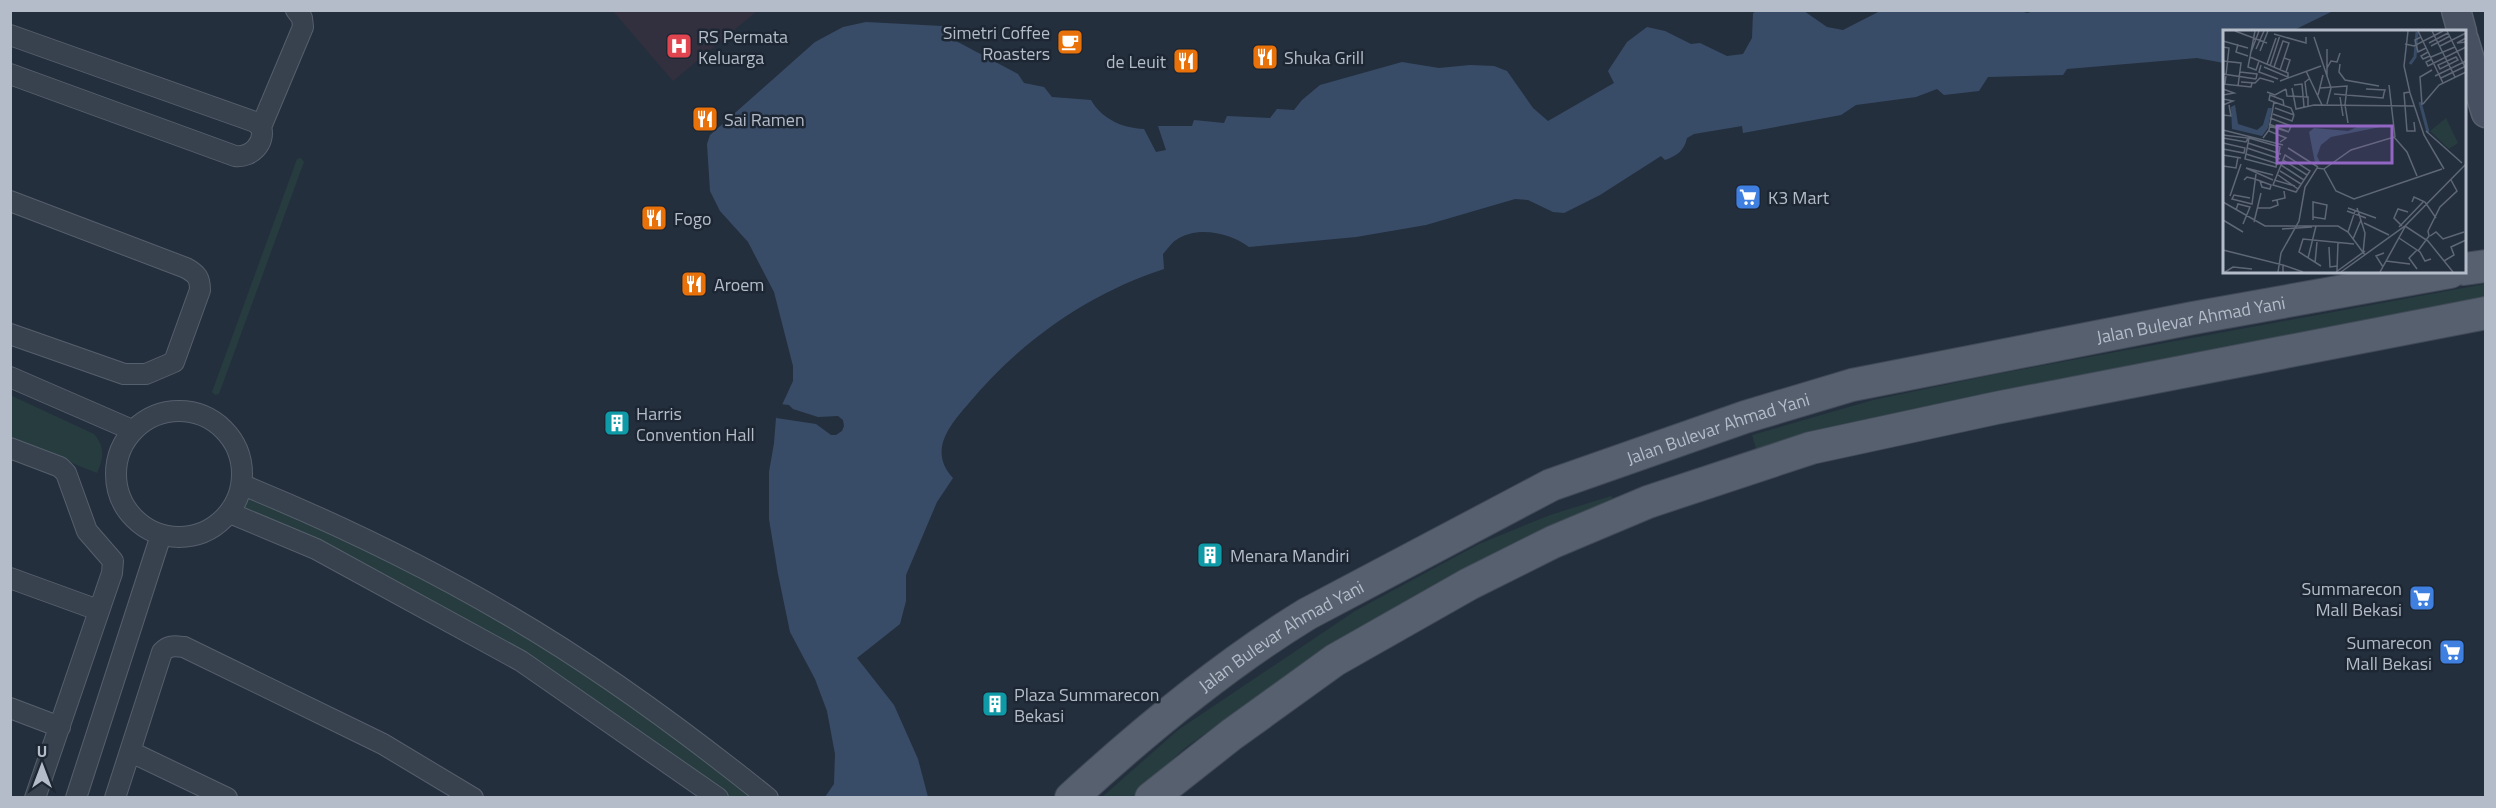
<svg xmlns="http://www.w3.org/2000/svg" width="2496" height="808" viewBox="0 0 2496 808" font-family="'Titillium Web',sans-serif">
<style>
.medical{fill:#32303f}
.green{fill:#263c3f}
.water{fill:#394c67}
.pier{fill:#242f3e}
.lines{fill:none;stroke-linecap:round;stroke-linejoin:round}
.street-casing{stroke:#565f6c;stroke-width:22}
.secondary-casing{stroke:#565f6c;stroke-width:31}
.primary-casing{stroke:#414a57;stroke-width:34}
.street{stroke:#38414e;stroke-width:20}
.secondary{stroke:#465061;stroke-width:28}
.primary{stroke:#56606e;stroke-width:32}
.labels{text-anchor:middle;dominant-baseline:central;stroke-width:5;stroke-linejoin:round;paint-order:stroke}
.poi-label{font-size:18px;fill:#b4bcc9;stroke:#1d2633;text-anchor:start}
.street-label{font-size:18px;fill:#b4bcc9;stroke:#1d2633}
.inset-river{fill:none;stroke:#394c67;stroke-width:3}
.inset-road{fill:none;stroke:#5e6776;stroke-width:1.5}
.view{fill:#9266c3;fill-opacity:0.15;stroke:#9266c3;stroke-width:3}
.inset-edge{fill:none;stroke:#b4bcc9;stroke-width:3}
</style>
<rect width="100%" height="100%" fill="#242f3e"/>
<path class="medical" d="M613,11H757L673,81Z"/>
<path class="green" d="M301,158L304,162L219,394L215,395L212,392L297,159Z
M2485,284V302L1757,452L1752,435L1873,400L1992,375Z
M10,395L94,434C105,447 104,457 97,473L11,439Z
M243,485L436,574L768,797H717L594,710L230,513Z
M1611,496L1617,502L1362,627L1279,681L1185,748L1132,797L1101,798L1178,730L1355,611L1479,544L1550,515Z"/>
<path class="water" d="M1882,10H2018L2027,13L2038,10L2333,11L2292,31L2224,32V63L2197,58L2067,69L2063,75L1988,77L1979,91L1944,95L1937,89L1916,97L1856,105L1841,115L1743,133L1742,126L1694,134L1687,138C1684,151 1678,155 1665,160L1661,156L1600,195L1564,213L1553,212L1528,200L1515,199L1426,225L1356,237L1249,247C1231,233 1197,225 1176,240C1171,243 1167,250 1163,254L1164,269C1087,294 1020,342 969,403C949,426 928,451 953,478L937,502L906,575V601L900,624L857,658L894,705L918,759L928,797H825L834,784L835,754L827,711L815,679L790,632L778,574L769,519V472L774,443L776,418L793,381V366L774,292L748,242L720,211L710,191L707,144L710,135L815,42L843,27L866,22L942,26L956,41L1018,74L1024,83L1044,87L1052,97L1091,100C1102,119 1122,128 1144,129L1156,152L1166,150L1158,126H1192L1194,120L1224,123L1227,116L1270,118L1277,109L1294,110L1302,100L1320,85L1402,62L1439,68L1470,65L1494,66L1507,71L1533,108L1548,121L1614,83L1608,71L1627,42L1647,27L1665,31L1691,44L1700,43L1727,56L1743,54L1752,38L1753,13L1757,11H1804L1827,27L1843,30Z"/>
<path class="pier" d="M780,404L789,405L793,409L818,417L838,416L843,420L844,426L842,431L836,435H831L816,424L776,418Z"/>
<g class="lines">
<defs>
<path id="street" d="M10,35L255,122L261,127C266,143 251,158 235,156L10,74
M261,127L303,27L302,18L296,10
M10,201L186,268C197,274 200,278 200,290L174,362L146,374H124L10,334
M10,377L132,430
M116 474a63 63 0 1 1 126 0a63 63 0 1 1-126 0Z
M10,448L60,467L66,473L87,531L113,561L112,573L35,798
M243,485C333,522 423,565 508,615C599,668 686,732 768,798
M230,513L316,549L521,661L718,798
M10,578L98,610
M10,708L60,727
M131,752L227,798
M76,798L161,535
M115,798L162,652C169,645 174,646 184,647L383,744L473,798"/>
<path id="secondary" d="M2456,10L2462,32
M2464,40L2486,113"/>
<g id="primary">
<path d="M2464,269L2486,266"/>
<path id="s1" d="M1071,798C1144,731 1222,666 1307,614L1551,485L1745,417L1852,385L2193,318L2450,272"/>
<path d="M1151,798L1231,735L1335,660L1469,584L1553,542L1648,502L1811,448L1996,408L2486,313"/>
</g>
</defs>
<use href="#street" class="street-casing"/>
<use href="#secondary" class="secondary-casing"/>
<use href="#primary" class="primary-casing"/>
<use href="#street" class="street"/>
<use href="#secondary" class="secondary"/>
<use href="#primary" class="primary"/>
</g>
<defs>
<symbol id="cafe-square" viewBox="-11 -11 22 22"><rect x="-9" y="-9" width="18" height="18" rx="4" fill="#e8710a" stroke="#1d2633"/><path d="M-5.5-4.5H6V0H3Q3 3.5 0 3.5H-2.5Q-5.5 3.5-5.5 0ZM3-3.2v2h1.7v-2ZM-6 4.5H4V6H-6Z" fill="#fff"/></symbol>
<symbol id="hospital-square" viewBox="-11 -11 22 22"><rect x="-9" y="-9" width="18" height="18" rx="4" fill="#e0444e" stroke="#1d2633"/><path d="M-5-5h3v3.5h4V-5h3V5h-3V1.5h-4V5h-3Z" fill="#fff"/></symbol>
<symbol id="restaurant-square" viewBox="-11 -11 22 22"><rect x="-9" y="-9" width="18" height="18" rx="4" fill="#e8710a" stroke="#1d2633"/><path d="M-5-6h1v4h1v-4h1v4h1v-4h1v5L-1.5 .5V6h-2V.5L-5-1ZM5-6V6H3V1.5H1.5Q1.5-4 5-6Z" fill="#fff"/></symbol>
<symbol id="supermarket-square" viewBox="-11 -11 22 22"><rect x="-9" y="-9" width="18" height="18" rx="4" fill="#3f7fe0" stroke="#1d2633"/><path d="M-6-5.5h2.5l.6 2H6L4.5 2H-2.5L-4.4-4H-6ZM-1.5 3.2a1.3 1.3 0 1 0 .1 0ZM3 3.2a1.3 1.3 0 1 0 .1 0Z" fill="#fff"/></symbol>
<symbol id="building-square" viewBox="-11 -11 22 22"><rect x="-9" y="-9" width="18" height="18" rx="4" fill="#0f9aa8" stroke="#1d2633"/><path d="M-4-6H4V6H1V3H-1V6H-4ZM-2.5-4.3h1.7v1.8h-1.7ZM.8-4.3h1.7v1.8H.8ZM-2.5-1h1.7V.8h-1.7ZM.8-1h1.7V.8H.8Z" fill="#fff"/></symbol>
</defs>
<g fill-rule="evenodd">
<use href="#cafe-square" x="1055" y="27" width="30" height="30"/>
<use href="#hospital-square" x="664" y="31" width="30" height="30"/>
<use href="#restaurant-square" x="1250" y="42" width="30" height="30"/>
<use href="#restaurant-square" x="1171" y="46" width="30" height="30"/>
<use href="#restaurant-square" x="690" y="104" width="30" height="30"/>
<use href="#supermarket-square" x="1733" y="182" width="30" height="30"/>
<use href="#restaurant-square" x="639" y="203" width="30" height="30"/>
<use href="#restaurant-square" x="679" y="269" width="30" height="30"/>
<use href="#building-square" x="602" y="408" width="30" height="30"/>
<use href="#building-square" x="1195" y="540" width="30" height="30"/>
<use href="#supermarket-square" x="2407" y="583" width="30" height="30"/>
<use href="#supermarket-square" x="2437" y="637" width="30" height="30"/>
<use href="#building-square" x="980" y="689" width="30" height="30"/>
</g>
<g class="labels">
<g class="poi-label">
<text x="1050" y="32" text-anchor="end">Simetri Coffee<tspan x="1050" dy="21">Roasters</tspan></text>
<text x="698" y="36">RS Permata<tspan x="698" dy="21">Keluarga</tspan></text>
<text x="1284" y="57">Shuka Grill</text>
<text x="1166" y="61" text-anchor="end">de Leuit</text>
<text x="724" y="119">Sai Ramen</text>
<text x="1768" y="197">K3 Mart</text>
<text x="674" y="218">Fogo</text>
<text x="714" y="284">Aroem</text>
<text x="636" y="413">Harris<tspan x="636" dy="21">Convention Hall</tspan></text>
<text x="1230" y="555">Menara Mandiri</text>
<text x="2402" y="588" text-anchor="end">Summarecon<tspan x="2402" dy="21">Mall Bekasi</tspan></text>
<text x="2432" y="642" text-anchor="end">Sumarecon<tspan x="2432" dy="21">Mall Bekasi</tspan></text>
<text x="1014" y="694">Plaza Summarecon<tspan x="1014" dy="21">Bekasi</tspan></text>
</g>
<g class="street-label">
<text stroke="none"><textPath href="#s1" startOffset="1238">Jalan Bulevar Ahmad Yani</textPath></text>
<text stroke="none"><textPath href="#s1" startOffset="752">Jalan Bulevar Ahmad Yani</textPath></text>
<text stroke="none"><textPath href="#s1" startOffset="266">Jalan Bulevar Ahmad Yani</textPath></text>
</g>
</g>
<g transform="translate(2223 30)">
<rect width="243" height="243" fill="#242f3e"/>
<path d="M223,88L235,113L226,119L207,101Z" fill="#263c3f"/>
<path d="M12,75L15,94L34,100L40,95L45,78H49L45,98L39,106L9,99L8,77ZM136,96H162L108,107L98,115L94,126L98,134L92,133L86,102L91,98L125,101Z" fill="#394c67"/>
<path class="inset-river" d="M187,34L192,27L194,2M197,72L205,102"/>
<path class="inset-road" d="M12,1L44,13M32,1L25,37L33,40L36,31M185,1L181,36L187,63L201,105L221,139M195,1L220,53M209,1L232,47M224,1L243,39M51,4L83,13V7M91,7L108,58L104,74M198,7L192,10L195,22L203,18M243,8L234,13L243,12M0,11L25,18M206,13L225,3M15,14L13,22L25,26M182,14L191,16L220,1M208,16L227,6M217,16L243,3M0,17L6,18L2,54M33,19L41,1M104,19V47M37,21L45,1M28,22L36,1M205,22L198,26L200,29L207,26M27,27L65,43V48M208,27L232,17M233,27L235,30L217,39L215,35ZM61,28L67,30L63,42M209,29L203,32L205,36L243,17M0,31L18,33L15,56M44,34L53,8M117,34L116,42L122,50L156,56M38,35L36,42L55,49M47,36L57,5M41,37L65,47M51,37L60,11L66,13L57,40M104,38L108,31L114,32L117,23M83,41L99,75M17,42L34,44L33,49M0,44L33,49M212,46L243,31M218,48L243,36M57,51L98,36M18,52L32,53L37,48L51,52M0,54L28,57L29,53M71,55L79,54L81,77M166,55L172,107M69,58L73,79L91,75L191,76M97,58L124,56L122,75M0,59L11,63L0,65M63,59L64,66L85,67V76M143,59L162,60L161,63M44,62L52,65L63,59M187,62L181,63L184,101H192L191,92M111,64L160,68L161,63M95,65L100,45M117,67L120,86M84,68L82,52L86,49M0,69L10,71L0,75M200,74L216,55L243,42M122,75L125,93M199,75L197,47L209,40M61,76L60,70L47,65L46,70L51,72L68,78L71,85M52,78L71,85M50,84L69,91L71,85M0,85L8,86L6,75M47,88L68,96L66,101M46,94L66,102L46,96M0,100L60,115M46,101L63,108L57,112M203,101L239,133M0,105L25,108L23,112L0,108M26,108L57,117L53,137L22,129ZM40,108L46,100L51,72M0,113L22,118L21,123L0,119M25,113L58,124M24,118L57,129M65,118L95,137M23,124L55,134M0,125L18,128M62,125L87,141L73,162L50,155ZM60,130L84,145M58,135L81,150M0,136L13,138L15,127M101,139L113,161L131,169L219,139M101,139L128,120L171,107L184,122L194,146M57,141L78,154M50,145L23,138L50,150M55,145L75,159M21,150L24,147L32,149L48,155L47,159L39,157L37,151M51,150L72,156M7,166L18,134M27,168L11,165L9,169L29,174L33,144M49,171L62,168L61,161M0,172L42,196H115L125,202L142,225M189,172L191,167L202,172L213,188M34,178H47L55,175L54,170M125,178L153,188M134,178L142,203L140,223M13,180L15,174L27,177L20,194M124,181L143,188M0,190L20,202M90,190V172L104,175L102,189L90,187M31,192L38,163M141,193L166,205M179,196L171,188L175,179L185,182M176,197L201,171M59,199L89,197M125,202L132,181M207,206L213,202L220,209L241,202M176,208L197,222L202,231L208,229M130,209L138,190M106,217L107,237L114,236M0,220L60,235V242M194,220L186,228L194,239M195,221L206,206L205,201L217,177L234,161L228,150M85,228L93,196M163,231L187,234M221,231L231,225L228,217L243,210M92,233L94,212M60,235L80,242M98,236L76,222L80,209L131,214M160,237L153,226L161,223M114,241L115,212M2,242L10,237L29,239M55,242L58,223L76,191L82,157L94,138L101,139M113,242L142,221M118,242L182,196L205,211L230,242M157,242L183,195L243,134"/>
<path class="view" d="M54,96H169V133H54Z"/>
<rect width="243" height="243" class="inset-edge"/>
</g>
<rect width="2496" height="808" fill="none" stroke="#b4bcc9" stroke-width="24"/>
<g transform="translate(42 766)" stroke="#1d2633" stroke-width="4.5" paint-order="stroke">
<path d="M0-4.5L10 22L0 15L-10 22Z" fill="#b4bcc9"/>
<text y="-9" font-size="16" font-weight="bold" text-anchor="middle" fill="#b4bcc9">U</text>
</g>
</svg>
